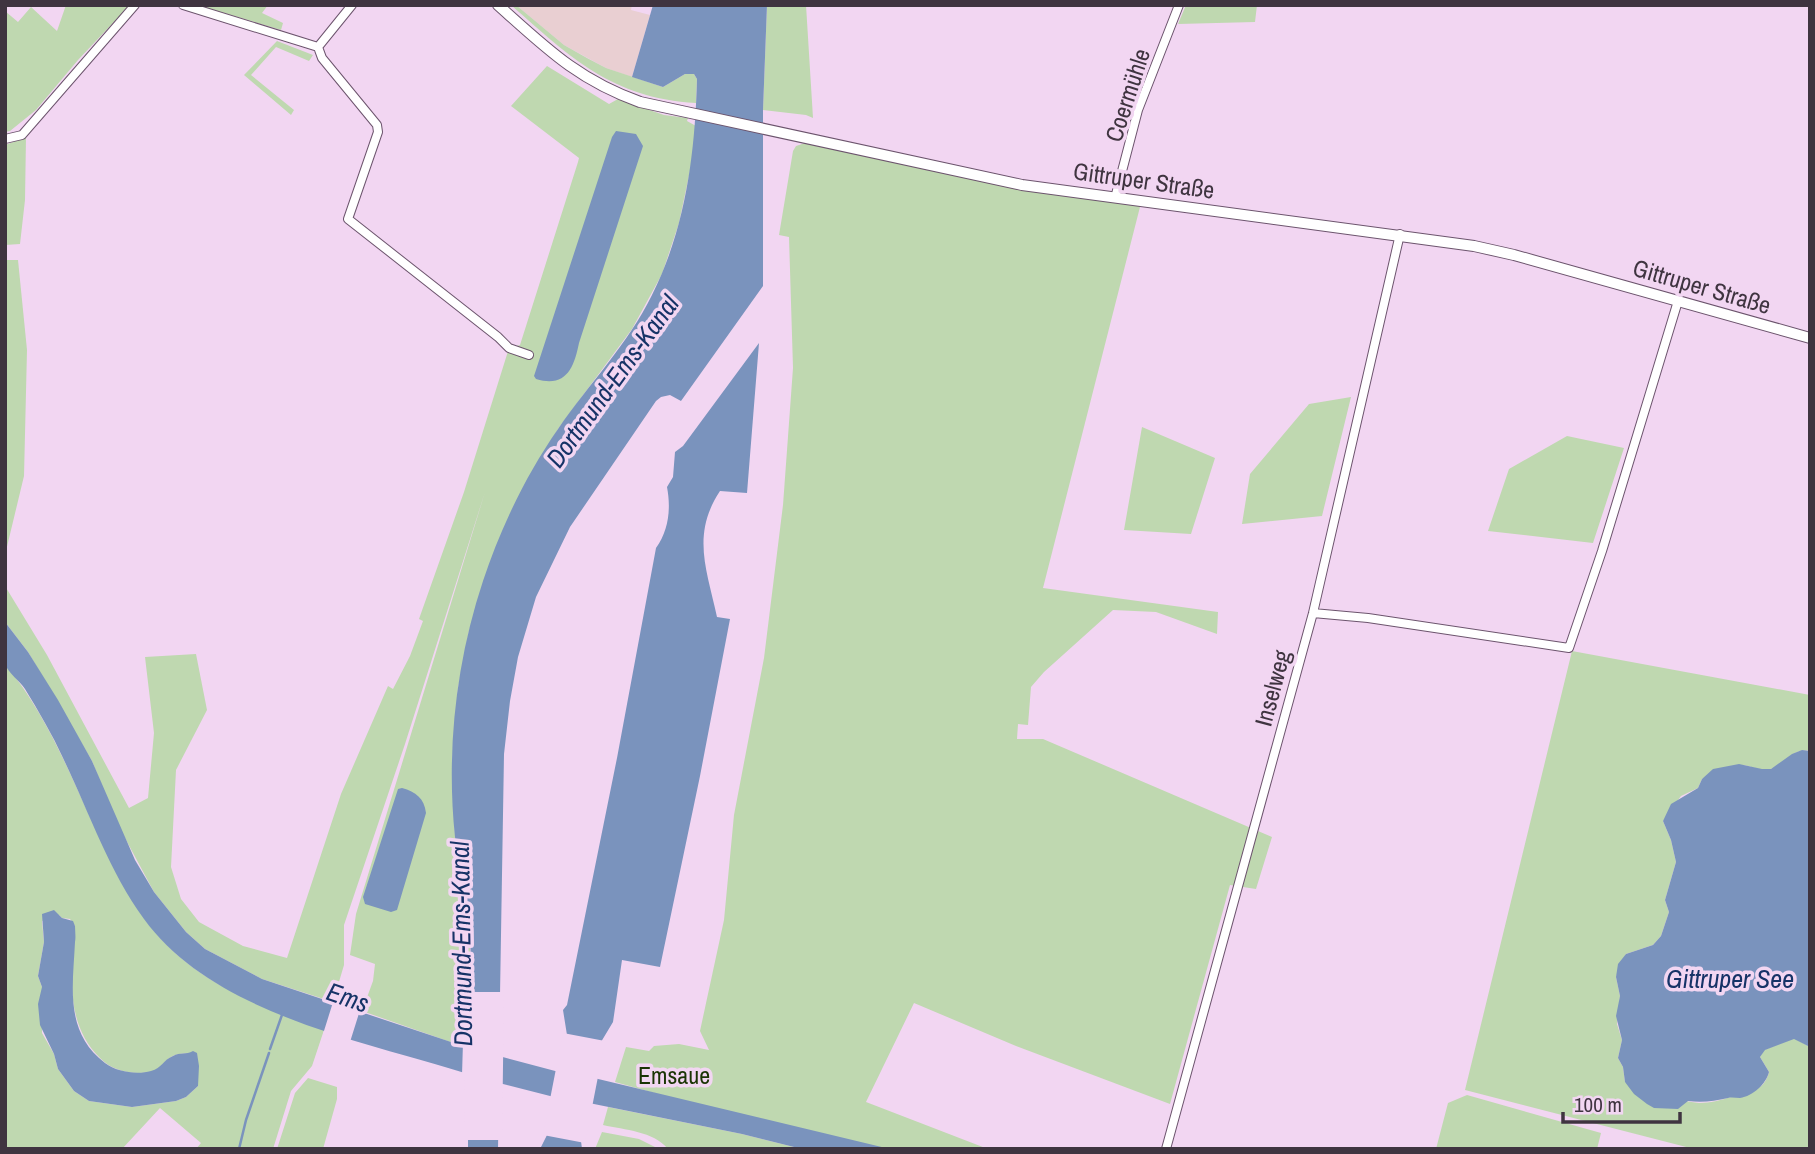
<svg xmlns="http://www.w3.org/2000/svg" width="1815" height="1154" viewBox="0 0 1815 1154" font-family="'Archivo Narrow',sans-serif">
<style>
.industrial{fill:#e9cfd2}
.green{fill:#bfd8b0;fill-rule:evenodd}
.water{fill:#7a93bd}
.pier{fill:#f2d6f2}
.lines{fill:none;stroke-linecap:round;stroke-linejoin:round}
.stream{stroke:#7a93bd;stroke-width:2.5}
.minor-casing{stroke:#6c546d;stroke-width:10}
.tertiary-casing{stroke:#6c546d;stroke-width:12}
.minor{stroke:#fff;stroke-width:8}
.tertiary{stroke:#fff;stroke-width:10}
.labels{text-anchor:middle;dominant-baseline:central;stroke-width:7;stroke-linejoin:round;paint-order:stroke}
.street-label{font-size:24px;fill:#3f3440;stroke:#f2d6f2}
.park-label{font-size:24px;fill:#1a3404;stroke:#f2d6f2}
.water-label{font-size:26px;font-style:italic;fill:#163367;stroke:#f2d6f2}
</style>
<rect width="100%" height="100%" fill="#f2d6f2"/>
<path class="industrial" d="M516,5H632L631,10L650,15L632,77L606,68L564,45Z"/>
<path class="green" d="M66,5H130L78,60L36,110L10,131L5,132V11L18,22L31,7L57,31Z
M197,5H268L262,13L283,23L281,30Z
M511,5H516L564,45L587,58L606,68L663,87L685,74H694L697,79L696,103C612,98 571,58 511,5Z
M767,5H806L813,118L806,115L763,110Z
M1186,5H1257L1255,22L1178,24Z
M277,41L313,55L309,61L276,47L251,75L294,110L291,115L244,75Z
M547,66L609,104L618,99L664,115L688,118L687,121L696,126L691,166L679,223L662,274L632,329L558,429L496,547L469,631L458,688L452,765L455,835L470,937V989L458,992L459,1045L362,1011L373,981L375,964L350,955L356,914L485,492L405,744L344,925V965L333,1002L262,979L205,949L186,932L154,892L118,825L92,761L28,652L5,622V586L47,655L129,808L148,798L154,733L145,657L196,654L207,710L176,770L171,867L181,899L199,922L243,946L287,958L341,794L388,686L393,689L410,656L423,621L419,619L464,492L509,348L520,345L578,162L579,158L511,106Z
M26,137L25,200L20,244L5,245V145Z
M805,143L1019,189L1141,203L1043,588L1218,612L1217,634L1156,612L1113,610L1044,672L1031,687L1028,725L1018,724L1017,739H1043L1272,837L1256,889L1230,885L1170,1104L1016,1046L914,1003L866,1102L988,1149H854L615,1082L626,1047L649,1051L654,1046L679,1044L709,1050L700,1031L724,920L734,815L764,658L783,505L793,368L789,237L779,235L793,151L796,146Z
M5,260H18L27,350L24,476L5,555Z
M1351,397L1322,516L1242,524L1250,474L1309,404Z
M1142,427L1215,458L1191,534L1124,530Z
M1567,436L1624,448L1593,543L1488,531L1509,469Z
M1572,651L1810,695V751C1792,748 1786,763 1771,769C1760,772 1749,764 1739,765C1727,766 1713,774 1702,779L1698,788L1681,796L1663,821L1671,840L1676,862L1665,900L1669,912L1661,936L1653,945L1626,954L1616,977L1620,996L1617,1024L1622,1040L1618,1058L1623,1067L1625,1082C1648,1089 1674,1101 1699,1103C1710,1103 1721,1100 1731,1097C1748,1092 1764,1092 1769,1072L1760,1057L1764,1050L1794,1038L1810,1047V1148L1808,1149H1694L1465,1090Z
M5,664C43,710 66,764 90,817C115,871 138,924 186,962C226,994 276,1012 324,1030L312,1066L291,1091L273,1149H196L201,1143L160,1108L122,1149H5ZM59,915L62,918L70,919L75,926C71,971 64,1023 100,1058C112,1071 132,1075 150,1072C161,1070 162,1062 171,1057C179,1052 188,1054 197,1054L198,1086L186,1097L176,1101L132,1107L89,1101L74,1091L58,1069L54,1054L42,1033V987L38,976L44,942L42,921Z
M308,1078L337,1087V1099L323,1149H277L295,1093Z
M1467,1095L1601,1133L1597,1149H1436L1448,1103Z
M608,1107L742,1134L802,1149H668C653,1131 625,1130 603,1125Z
M602,1132L639,1139L659,1149H595Z"/>
<path class="water" d="M653,5H767L763,110V286L681,401L670,395L661,397L656,401L570,527L536,597L518,657L510,701L504,754L499,1056L559,1072L567,1035L563,1010L567,1005L617,758L656,548C669,530 671,508 667,487L673,477L675,452L683,446L759,343L747,493L720,491C691,535 707,570 717,617L730,619L700,776L660,967L622,960L613,1022L601,1042L594,1078L890,1149H802L742,1134L589,1103L581,1141L582,1149H540L547,1135L554,1097L499,1083L498,1149H468V1074C363,1041 213,1014 144,919C109,871 89,812 63,758C52,734 39,712 25,689C20,681 8,673 5,664C2,655 5,632 5,622L28,652L58,700L92,761L135,860L154,892L186,932L205,949L262,979L469,1048C469,1011 472,973 470,936C468,903 459,870 455,837C446,751 456,662 483,581C501,527 526,475 558,429C589,384 628,344 652,295C686,227 695,153 697,79L694,74H685L663,87L632,77Z
M616,131L636,134L643,146L579,343C574,368 566,388 536,379L534,376L612,137Z
M1802,750L1810,751V1047L1794,1039L1765,1050L1760,1057L1769,1072C1766,1084 1753,1096 1740,1098C1736,1098 1732,1097 1728,1098C1714,1101 1703,1103 1688,1101L1678,1109L1654,1108L1647,1104L1634,1094L1625,1082L1623,1067L1618,1058L1622,1040L1616,1016L1620,996L1616,977L1618,964L1626,954L1653,945L1661,936L1669,912L1665,900L1676,862L1671,840L1663,821L1671,804L1698,788L1702,779L1713,769L1739,764L1762,769H1771L1792,754Z
M402,788C416,792 424,798 426,813L397,910L391,912L365,904L363,897L398,789Z
M54,910L62,918L73,921L75,926C75,931 76,937 75,942C73,986 64,1032 105,1063C117,1072 137,1075 151,1071C162,1068 163,1060 173,1056C180,1052 186,1055 193,1051L197,1053L199,1066L198,1086L186,1097L176,1101L132,1107L89,1101L74,1091L58,1069L54,1054L40,1025L38,1004L42,987L38,976L44,942L42,914Z"/>
<path class="pier" d="M466,992H504L502,1140H464L465,1076L462,1075L463,1042L466,1043Z
M334,999L361,1007L350,1042L323,1034Z
M563,1033L605,1041L585,1143L543,1135Z"/>
<g class="lines">
<path class="stream" d="M270,1049L283,1012
M239,1149L246,1120L269,1053"/>
<defs>
<path id="minor" d="M183,5L318,47L352,5
M318,47L322,58L377,125L378,132L348,219L498,337L509,348L529,355
M5,139L22,135L135,5
M1115,198L1138,110L1179,5
M1313,613L1368,618L1569,648L1602,551L1678,301
M1166,1149L1313,613L1400,234"/>
<path id="tertiary" d="M498,5C546,48 578,80 640,102L1022,185L1474,246L1514,255L1810,338"/>
</defs>
<use href="#minor" class="minor-casing"/>
<use href="#tertiary" class="tertiary-casing"/>
<use href="#minor" class="minor"/>
<use href="#tertiary" class="tertiary"/>
</g>
<g class="labels">
<g class="street-label">
<text transform="translate(1127 95) rotate(-72)">Coermühle</text>
<text transform="translate(1144 180) rotate(8)">Gittruper Straße</text>
<text transform="translate(1702 286) rotate(16)">Gittruper Straße</text>
<text transform="translate(1272 688) rotate(-75)">Inselweg</text>
</g>
<g class="park-label">
<text x="674" y="1075">Emsaue</text>
</g>
<g class="water-label">
<text transform="translate(612 381) rotate(-54)">Dortmund-Ems-Kanal</text>
<text transform="translate(461 944) rotate(-91)">Dortmund-Ems-Kanal</text>
<text x="1730" y="978">Gittruper See</text>
<text transform="translate(348 997) rotate(19)">Ems</text>
</g>
</g>
<rect width="1815" height="1154" fill="none" stroke="#3f3440" stroke-width="14"/>
<path d="M1563 1112v10h117v-10" fill="none" stroke="#3f3440" stroke-width="3.5"/>
<text x="1574" y="1112" font-size="21" fill="#3f3440" stroke="#f2d6f2" stroke-width="5" paint-order="stroke">100 m</text>
</svg>
